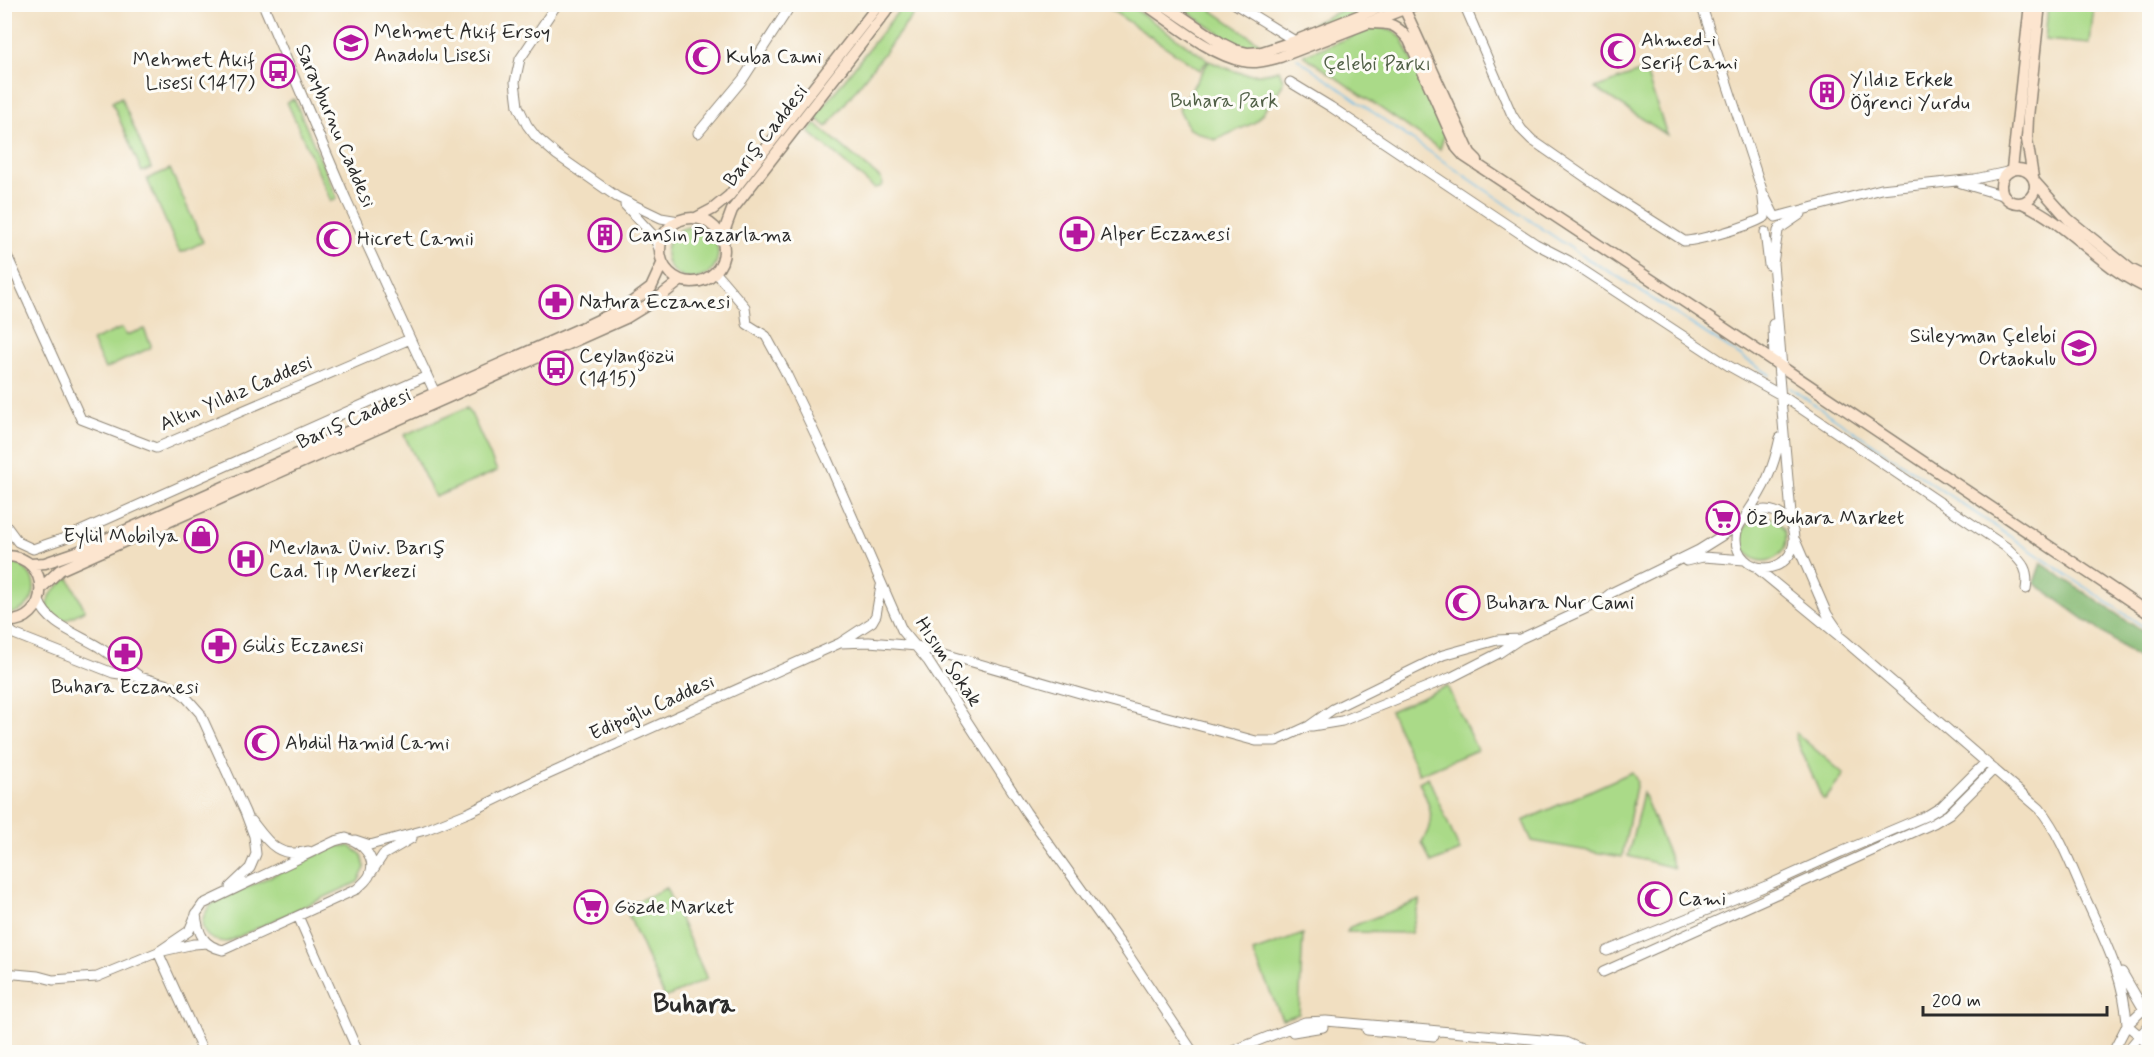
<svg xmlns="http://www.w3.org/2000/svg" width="2154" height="1057" viewBox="0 0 2154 1057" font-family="Mynerve,sans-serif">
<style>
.green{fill:#aada88;stroke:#6a825a;stroke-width:1.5}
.forest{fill:#87ba74;stroke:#597250;stroke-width:1.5}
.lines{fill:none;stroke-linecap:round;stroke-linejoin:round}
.stream{stroke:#6dbee9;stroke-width:1.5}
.tertiary-casing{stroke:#8e8576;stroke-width:11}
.secondary-casing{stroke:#8e8576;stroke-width:13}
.tertiary{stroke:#fff;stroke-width:9}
.secondary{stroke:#fce5cf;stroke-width:10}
.labels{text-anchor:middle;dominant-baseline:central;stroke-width:6;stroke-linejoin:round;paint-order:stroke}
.poi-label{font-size:20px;fill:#2b2b2b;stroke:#fdfcf7;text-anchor:start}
.park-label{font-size:20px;fill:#516047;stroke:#fdfcf7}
.street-label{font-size:20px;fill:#2b2b2b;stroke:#fdfcf7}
.district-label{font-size:26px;font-weight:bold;fill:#2b2b2b;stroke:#fdfcf7}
</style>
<rect width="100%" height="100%" fill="#fdfcf7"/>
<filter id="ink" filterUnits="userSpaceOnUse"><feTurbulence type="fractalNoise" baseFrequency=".0167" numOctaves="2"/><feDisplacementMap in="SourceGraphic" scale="12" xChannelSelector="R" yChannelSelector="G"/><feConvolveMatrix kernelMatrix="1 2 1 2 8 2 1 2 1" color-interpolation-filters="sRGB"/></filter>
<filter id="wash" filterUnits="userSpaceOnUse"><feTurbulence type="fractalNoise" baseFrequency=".008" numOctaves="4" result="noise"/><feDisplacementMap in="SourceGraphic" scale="24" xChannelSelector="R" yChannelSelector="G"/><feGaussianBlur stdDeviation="1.35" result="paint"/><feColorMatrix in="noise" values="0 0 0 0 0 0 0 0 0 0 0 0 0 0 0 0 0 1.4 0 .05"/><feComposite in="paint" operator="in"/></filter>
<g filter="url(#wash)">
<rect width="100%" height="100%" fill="#f1dfc1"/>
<path class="green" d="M904,4L920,6L827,127L815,117Z
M1104,5H1129L1208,60L1200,70Z
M1177,5H1204L1261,44L1258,48L1237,45Z
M1354,5H1376L1315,29L1313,23Z
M2048,5H2094L2090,44L2045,40Z
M1377,27L1393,31L1402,38L1445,133L1440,149L1303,55Z
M1209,61C1237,73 1249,79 1279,70L1283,80L1282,86L1261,115L1254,123L1215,140L1189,129L1179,109Z
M1645,70L1667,135L1595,88Z
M121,97L151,168L142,172L112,102Z
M294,99L337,198L331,201L287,102Z
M816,124L881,179L883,184L880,187L874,188L809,132Z
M170,169L203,242L183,252H180L177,247L147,179Z
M666 253a26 26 0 1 1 52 0a26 26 0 1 1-52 0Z
M122,328L126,335L144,329L151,345L150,348L105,369L92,341Z
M468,407L497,471L435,497L404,435Z
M1742 539a22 22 0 1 1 44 0a22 22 0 1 1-44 0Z
M8,561C44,568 42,611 6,614H5L4,562Z
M69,578L85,610L64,621L55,616L47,609C47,594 58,586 69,578Z
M1447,686L1477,750L1419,774L1390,711Z
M1796,733L1844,774L1825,800L1822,798L1795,736Z
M1632,772L1637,781L1622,857L1532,841L1523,821Z
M1428,777L1460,851L1431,863L1422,842C1437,818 1430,805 1419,782Z
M1643,793L1674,868L1628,856Z
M336,846H350L362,855L365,868L358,882L227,942C200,941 195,921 213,903Z
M666,888L707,979L665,998L625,907Z
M1420,900L1411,933L1347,932L1350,927Z
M1303,934L1299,1014L1282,1019L1253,952Z"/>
<path class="forest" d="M2041,563L2149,636V666L2034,583Z"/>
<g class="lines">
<path class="stream" d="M1297,58L1405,135L1581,255L1620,278L1770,375
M1790,388L2150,631"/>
</g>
</g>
<g filter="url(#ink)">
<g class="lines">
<defs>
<path id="tertiary" d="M263,4L346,199L435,393
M557,4L520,59L515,82L518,106L527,125L536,137L557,155L617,197L661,218L679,221
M1235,4L1295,41
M1464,4L1512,115L1522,130L1532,140L1607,192L1684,241C1698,241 1750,226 1763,218
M1701,4L1762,190L1765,217
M1290,82L1331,107L1536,244L1569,261L1729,366L1781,395L2006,547C2020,561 2030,567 2026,589
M698,133L743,79L787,11L788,4
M1961,183L2005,196
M1764,195L1774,215
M625,205L653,235L660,251
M1776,217L1881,189L1975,179L2007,172
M1779,229L1801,214
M1778,231L1773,263L1782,368
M1765,232L1769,265
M4,249L81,419L156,448L410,339
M716,273L745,307L747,324L766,336L784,369L827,459L902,630L928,661L1026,812L1127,953L1193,1052
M1773,324L1774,362
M1778,365L1792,525
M1736 539a29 29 0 1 1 58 0a29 29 0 1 1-58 0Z
M1746,515C1765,487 1773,470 1780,438
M4,523L18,542L33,549L65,538L427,376
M1795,540L1827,614L1838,630
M1686,561L1703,557L1745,560
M1753,565L1844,640L2040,809C2060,835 2071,865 2084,895C2103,937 2125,978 2127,1025L2140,1036L2150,1048
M39,601C48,625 78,634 99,647C112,656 125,666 138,675
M4,625L14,634L113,673L140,677L172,686L185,696L200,713L245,812L254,836L256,854L250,868L230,887
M840,643L872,622L876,615L881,586
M1312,726L1342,721L1452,677L1499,653L1520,639L1598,603L1611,593L1699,550L1739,525
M252,821C268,842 278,859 308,851
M346,838C361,842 377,857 370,874C368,880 361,885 357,889L223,950C203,946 198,933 196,914L203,904L335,841Z
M355,840L370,845L425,830L470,812L538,779L840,643L869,642L917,646L1104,700L1256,741H1276L1309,726L1333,709L1443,655L1497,640L1520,639
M371,873L383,855L412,838
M298,916L358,1052
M163,951L194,944L207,943
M1607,951L1766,886L1841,852L1928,815L1941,807L1986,762
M158,952L203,1052
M1603,972L1934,823L1949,814L1994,769
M2122,972L2143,1008L2150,1015
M4,973L38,976L53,980L97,977L158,952L189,931L195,917
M1367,1030L1434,1036
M1293,1032L1323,1027
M1537,1045L1569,1052
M1230,1052L1305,1022L1326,1021L1565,1042L1588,1052
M2113,1052L2127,1025L2150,1003
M2126,1052L2150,1024"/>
<path id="secondary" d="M1145,4C1172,22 1212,56 1243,61C1256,64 1268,60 1280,57L1417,4
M1163,4L1221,43L1235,50L1248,53L1262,52L1295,41L1388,4
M1405,10L1470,153L1477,160
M1371,23C1391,23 1396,24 1409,40L1457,148L1464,156L1697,310L2150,614
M2001 186a17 17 0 1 1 34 0a17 17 0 1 1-34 0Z
M2012,169L2030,4
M2033,177L2027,140L2028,117L2040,4
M2035,182L2068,219L2130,269L2150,279
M2022,203C2069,223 2102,270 2150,289
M660 250a32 32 0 1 1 64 0a32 32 0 1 1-64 0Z
M696,218L713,209L729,196L879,4
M722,237L732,210L892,4
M4,556C54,554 51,626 4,621
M31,564L45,563L77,552L588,325L624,308L651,288L662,264
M41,588L60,570L626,318L657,299L680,281"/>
</defs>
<use href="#tertiary" class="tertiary-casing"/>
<use href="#secondary" class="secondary-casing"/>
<use href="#tertiary" class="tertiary"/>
<use href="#secondary" class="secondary"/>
</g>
</g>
<defs>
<symbol id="school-ring" viewBox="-11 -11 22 22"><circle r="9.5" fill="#fdfcf7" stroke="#b5179e" stroke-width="1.5"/><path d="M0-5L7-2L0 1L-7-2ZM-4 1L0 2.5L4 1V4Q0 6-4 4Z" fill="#b5179e"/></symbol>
<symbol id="mosque-ring" viewBox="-11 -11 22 22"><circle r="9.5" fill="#fdfcf7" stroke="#b5179e" stroke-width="1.5"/><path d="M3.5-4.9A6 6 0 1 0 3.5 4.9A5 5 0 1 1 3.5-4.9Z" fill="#b5179e"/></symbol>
<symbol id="bus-ring" viewBox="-11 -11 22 22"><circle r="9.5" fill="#fdfcf7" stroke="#b5179e" stroke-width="1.5"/><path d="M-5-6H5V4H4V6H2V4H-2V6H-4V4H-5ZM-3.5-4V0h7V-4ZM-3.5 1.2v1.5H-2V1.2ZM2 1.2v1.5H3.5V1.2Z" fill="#b5179e"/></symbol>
<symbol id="building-ring" viewBox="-11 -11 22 22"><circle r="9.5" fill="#fdfcf7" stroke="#b5179e" stroke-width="1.5"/><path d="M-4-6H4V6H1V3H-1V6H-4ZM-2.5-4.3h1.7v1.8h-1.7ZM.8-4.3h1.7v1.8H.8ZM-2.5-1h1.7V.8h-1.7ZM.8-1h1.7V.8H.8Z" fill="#b5179e"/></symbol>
<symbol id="pharmacy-ring" viewBox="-11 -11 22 22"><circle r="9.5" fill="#fdfcf7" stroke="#b5179e" stroke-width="1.5"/><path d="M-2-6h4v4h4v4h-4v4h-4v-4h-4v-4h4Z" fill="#b5179e"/></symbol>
<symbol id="supermarket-ring" viewBox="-11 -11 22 22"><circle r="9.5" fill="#fdfcf7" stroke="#b5179e" stroke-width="1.5"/><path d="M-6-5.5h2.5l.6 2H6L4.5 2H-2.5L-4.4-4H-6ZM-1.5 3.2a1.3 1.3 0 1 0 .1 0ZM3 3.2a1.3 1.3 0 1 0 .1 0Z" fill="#b5179e"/></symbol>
<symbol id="shop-ring" viewBox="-11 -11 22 22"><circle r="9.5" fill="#fdfcf7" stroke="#b5179e" stroke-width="1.5"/><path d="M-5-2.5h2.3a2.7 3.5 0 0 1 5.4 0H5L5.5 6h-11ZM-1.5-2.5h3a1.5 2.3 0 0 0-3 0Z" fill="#b5179e"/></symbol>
<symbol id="hospital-ring" viewBox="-11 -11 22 22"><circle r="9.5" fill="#fdfcf7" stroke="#b5179e" stroke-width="1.5"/><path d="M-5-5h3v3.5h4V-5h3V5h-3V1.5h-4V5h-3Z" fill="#b5179e"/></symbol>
</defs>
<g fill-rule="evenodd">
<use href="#school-ring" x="332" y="24" width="38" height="38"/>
<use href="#mosque-ring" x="1599" y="32" width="38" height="38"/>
<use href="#mosque-ring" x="684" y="38" width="38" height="38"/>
<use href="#bus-ring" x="259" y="52" width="38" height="38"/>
<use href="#building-ring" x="1808" y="73" width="38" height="38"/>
<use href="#pharmacy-ring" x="1058" y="215" width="38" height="38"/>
<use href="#building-ring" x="586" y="216" width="38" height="38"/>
<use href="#mosque-ring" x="315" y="220" width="38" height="38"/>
<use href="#pharmacy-ring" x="537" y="283" width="38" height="38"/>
<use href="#school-ring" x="2060" y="329" width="38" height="38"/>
<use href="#bus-ring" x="537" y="349" width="38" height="38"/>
<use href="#supermarket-ring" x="1704" y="499" width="38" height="38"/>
<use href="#shop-ring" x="182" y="517" width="38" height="38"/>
<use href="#hospital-ring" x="227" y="540" width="38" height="38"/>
<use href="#mosque-ring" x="1444" y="584" width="38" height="38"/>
<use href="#pharmacy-ring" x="200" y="627" width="38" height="38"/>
<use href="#pharmacy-ring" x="106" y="635" width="38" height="38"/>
<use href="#mosque-ring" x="243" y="724" width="38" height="38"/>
<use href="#mosque-ring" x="1636" y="880" width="38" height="38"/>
<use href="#supermarket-ring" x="572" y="888" width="38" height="38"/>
</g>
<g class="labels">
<g class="poi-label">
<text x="374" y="32">Mehmet Akif Ersoy<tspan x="374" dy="23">Anadolu Lisesi</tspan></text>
<text x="1641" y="40">Ahmed-i<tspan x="1641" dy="23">Serif Cami</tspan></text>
<text x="726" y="57">Kuba Cami</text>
<text x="255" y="60" text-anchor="end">Mehmet Akif<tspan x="255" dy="23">Lisesi (1417)</tspan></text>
<text x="1850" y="80">Yıldız Erkek<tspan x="1850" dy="23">Öğrenci Yurdu</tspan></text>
<text x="1100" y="234">Alper Eczanesi</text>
<text x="628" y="235">Cansın Pazarlama</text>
<text x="357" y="239">Hicret Camii</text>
<text x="579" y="302">Natura Eczanesi</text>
<text x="2056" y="336" text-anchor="end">Süleyman Çelebi<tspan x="2056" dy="23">Ortaokulu</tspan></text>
<text x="579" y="356">Ceylangözü<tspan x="579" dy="23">(1415)</tspan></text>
<text x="1746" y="518">Öz Buhara Market</text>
<text x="178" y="536" text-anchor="end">Eylül Mobilya</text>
<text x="269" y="548">Mevlana Üniv. Barış<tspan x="269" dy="23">Cad. Tıp Merkezi</tspan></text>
<text x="1486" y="603">Buhara Nur Cami</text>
<text x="242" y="646">Gülis Eczanesi</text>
<text x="125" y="687" text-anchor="middle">Buhara Eczanesi</text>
<text x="285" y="743">Abdül Hamid Cami</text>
<text x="1678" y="899">Cami</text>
<text x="614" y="907">Gözde Market</text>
</g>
<g class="park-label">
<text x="1377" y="64">Çelebi Parkı</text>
<text x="1224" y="101">Buhara Park</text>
</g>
<g class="street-label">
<text transform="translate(335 126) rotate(67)">Sarayburnu Caddesi</text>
<text transform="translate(766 136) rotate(-52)">Barış Caddesi</text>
<text transform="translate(236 394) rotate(-23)">Altın Yıldız Caddesi</text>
<text transform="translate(354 419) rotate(-24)">Barış Caddesi</text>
<text transform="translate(948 662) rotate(56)">Hısım Sokak</text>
<text transform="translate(652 708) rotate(-24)">Edipoğlu Caddesi</text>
</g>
<g class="district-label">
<text x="694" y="1005">Buhara</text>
</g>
</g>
<rect width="2154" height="1057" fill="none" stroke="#fdfcf7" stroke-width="24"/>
<path d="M1923 1006v9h184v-9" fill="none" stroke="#2b2b2b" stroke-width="3"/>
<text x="1932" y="1006" font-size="18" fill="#2b2b2b" stroke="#fdfcf7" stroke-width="4.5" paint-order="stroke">200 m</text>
</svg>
